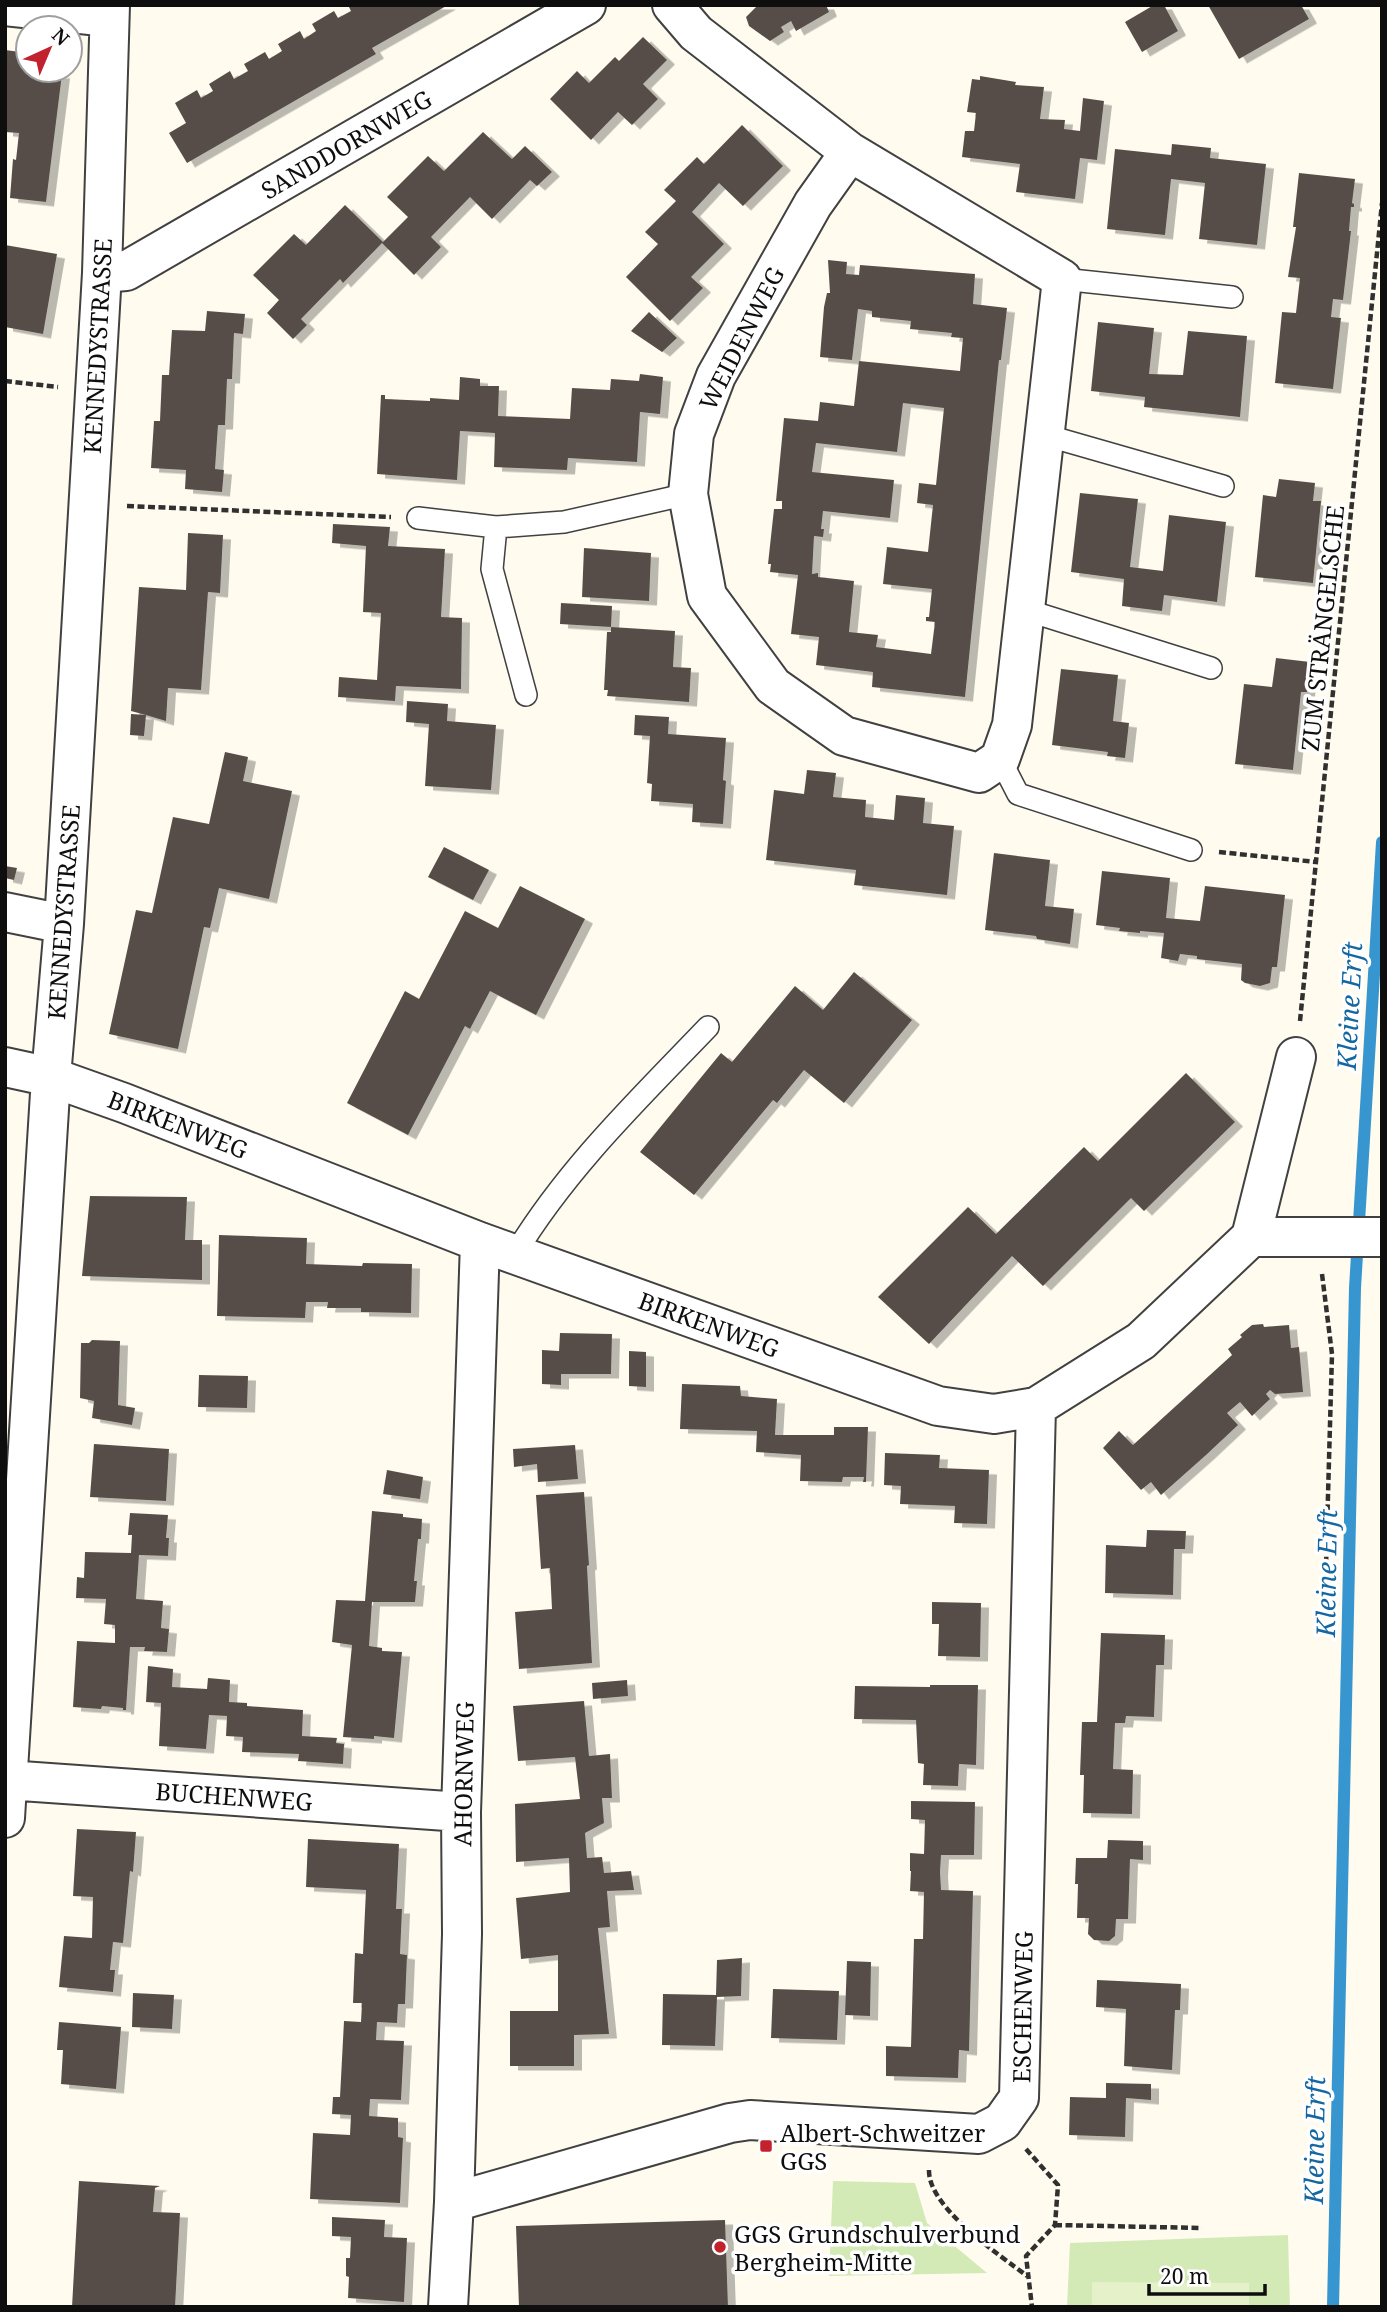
<svg xmlns="http://www.w3.org/2000/svg" width="1387" height="2312" viewBox="0 0 1387 2312" font-family="'Noto Serif',serif">
<style>
.green{fill:#d3eab7}
.pitch{fill:#e4f1c9}
.lines{fill:none;stroke-linecap:round;stroke-linejoin:round}
.stream{stroke:#3796d0;stroke-width:12}
.building{fill:#574e4a;fill-rule:evenodd;filter:url(#shadow)}
.service-casing{stroke:#414141;stroke-width:24}
.minor-casing{stroke:#414141;stroke-width:42}
.path{stroke:#303030;stroke-width:4.5;stroke-dasharray:7 3.5;stroke-linecap:butt}
.service{stroke:#fff;stroke-width:21}
.minor{stroke:#fff;stroke-width:38}
.poi-dot{fill:#c1222d;stroke:#fff;stroke-width:2.5}
.labels{text-anchor:middle;dominant-baseline:central;stroke-width:7;stroke-linejoin:round;paint-order:stroke}
.street-label{font-size:24px;fill:#0e0e0e;stroke:#fff}
.poi-label{font-size:24px;fill:#0e0e0e;stroke:#fff;text-anchor:start}
.water-label{font-size:26px;font-style:italic;fill:#1467a2;stroke:#fff}
</style>
<defs>
<filter id="shadow"><feDropShadow dx="8" dy="4.5" stdDeviation="0" flood-color="#0004"/></filter>
</defs>
<rect width="100%" height="100%" fill="#fffbee"/>
<path class="green" d="M833,2181L915,2183L927,2223L987,2273L829,2276Z
M1288,2235L1290,2307H1067L1070,2243Z"/>
<path class="pitch" d="M1092,2282L1249,2283V2307H1092Z"/>
<g class="lines">
<path class="stream" d="M1333,2307L1355,1288L1382,842"/>
</g>
<path class="building" d="M348,5H448L372,48L376,54L187,163L169,133L186,123L175,103L197,90L201,98L213,91L209,84L230,71L234,79L248,71L244,64L265,52L269,59L282,51L278,44L300,31L304,39L316,31L312,24L334,11L338,18L351,11Z
M758,5H826L829,12L796,31L791,21L781,27L784,32L770,41L749,26L746,17Z
M1154,5H1164L1178,31L1142,52L1125,22Z
M1208,5H1301L1309,19L1239,59Z
M643,37L667,60L643,84L658,99L632,125L618,112L591,140L550,99L577,71L589,83L615,57L619,61Z
M5,50L28,53V70H53V73L62,74L46,202L10,198L13,159L16,160L19,133L5,132Z
M980,76L1016,82L1015,85L1044,87L1040,119L1065,120L1064,129L1080,131L1083,98L1104,101L1097,160L1080,158L1075,199L1016,192L1020,164L962,157L965,131H974L976,113L967,112L972,79L980,80Z
M742,125L783,166L743,206L719,183L692,212L724,244L691,277L703,288L670,321L626,277L658,244L645,232L676,201L664,190L697,157L704,164Z
M483,132L512,159L525,146L552,172L537,186L530,180L492,219L470,197L431,237L441,247L414,275L382,243L343,283L340,279L301,319L307,325L293,339L267,313L279,300L253,275L294,234L306,245L345,205L383,242L408,217L387,197L428,156L444,171Z
M1172,144L1211,148L1210,158L1266,164L1257,245L1199,239L1205,183L1171,179L1165,235L1107,229L1115,149L1171,155Z
M1299,173L1355,179L1352,203L1354,204V207H1351L1349,231H1351L1343,300L1333,299L1331,317L1341,318L1333,389L1275,383L1282,312L1296,313L1300,278L1288,277L1296,227H1293Z
M5,245L57,254L43,334L5,327Z
M828,260L847,262L846,274L859,275L860,265L975,274L973,304L1007,308L1001,360H999L965,697L872,687L873,672L816,665L819,637L791,634L798,575L770,572L771,564H768L774,509H782V501H776L784,418L818,421L820,402L854,406L859,361L960,371L963,338L951,337L952,333L910,329L911,321L872,317V311L858,309L852,360L820,357L824,307L827,293H830ZM903,403L944,408L936,485L919,483L917,503L933,505L928,552L887,547L883,584L932,589L929,617H926V621L935,622L931,654L876,647L878,635L849,632L854,581L818,577V573L812,574L814,536L823,537L824,529H821L823,511L890,518L894,480L812,472L816,443L897,452Z
M207,311L245,314L243,334L234,333L232,379H227L225,425H218L215,469L224,470L222,492L185,489L186,470L151,468L154,421H160L162,375H169L172,330L205,331Z
M649,312L677,338L662,352L631,331Z
M1098,322L1154,328L1149,374L1183,375L1188,331L1247,336L1240,417L1144,407L1145,397L1091,391Z
M640,374L663,377L660,414L640,412L637,462L568,458L567,470L494,467L495,433L460,431L457,480L377,474L381,395H385V399L430,401V398L459,400L460,377L480,379V386H499L498,416L570,419L572,388L610,390L611,379L639,381Z
M1279,479L1315,483L1313,501H1321L1313,583L1255,577L1263,495L1276,497Z
M1080,493L1138,499L1130,567L1163,571L1169,515L1226,522L1217,602L1164,595L1162,611L1122,606L1124,579L1071,572Z
M333,524L390,527L388,546L445,549L441,617L462,618L461,689L396,686L395,701L338,697L339,677L377,680L381,613L363,612L366,546L332,543Z
M188,533L223,535L220,593L208,592L201,690L168,688L166,721L146,715L144,736L130,735L131,714L146,715L131,711L139,587L186,590Z
M584,548L651,553L649,601L582,597Z
M561,603L612,606L611,627L560,624Z
M611,627L675,631L673,667L691,668L689,702L607,696L608,690H604L607,632H611Z
M1276,658L1310,662L1307,692H1301L1293,770L1235,764L1244,684L1272,687Z
M1061,669L1118,675L1113,721L1129,723L1125,758L1107,756L1108,752L1052,745Z
M407,701L448,704L447,721L496,725L491,790L425,786L429,724L406,722Z
M635,715L669,717L668,734L726,738L723,780L726,781L723,824L692,822L693,804L651,801L652,784L647,783L650,736L634,735Z
M225,752L248,757L243,781L292,791L269,899L219,888L210,928L204,927L178,1049L109,1034L136,910L152,913L173,817L209,824Z
M807,770L836,773L833,797L866,800L865,817L894,820L896,795L925,798L923,823L954,826L947,895L854,885L856,870L766,860L774,790L804,794Z
M444,847L489,870L473,900L428,877Z
M994,853L1050,860L1045,906L1074,909L1070,944L1037,939L1036,936L985,930Z
M5,866L17,868L14,880L5,878Z
M1102,871L1170,878L1166,918L1200,921L1205,886L1285,895L1277,967H1272L1270,983L1260,986L1245,983L1241,980L1242,964L1197,959V956L1180,954L1178,961L1161,958L1164,933L1140,931V933L1119,931L1120,928L1096,925Z
M520,886L585,919L536,1015L490,991L470,1029L465,1026L408,1135L347,1103L405,991L419,999L465,911L498,928Z
M854,972L912,1020L844,1103L804,1070L777,1103L773,1100L694,1195L640,1152L721,1053L732,1062L795,986L823,1010Z
M1186,1073L1235,1122L1144,1211L1131,1198L1043,1286L1012,1256L929,1344L878,1297L968,1207L996,1234L1084,1147L1098,1161Z
M90,1196L187,1197L185,1240H202V1280L82,1276Z
M219,1235L307,1238L306,1264L362,1266L363,1263L412,1264L411,1313L361,1312V1308H327L328,1302H306L305,1318L217,1316Z
M1263,1324L1264,1327L1289,1325L1291,1348L1299,1347L1303,1392L1275,1394L1270,1390L1266,1394L1270,1399L1252,1416L1240,1402L1227,1413L1238,1425L1206,1455L1161,1495L1151,1482L1141,1490L1103,1448L1119,1431L1133,1445L1232,1355L1228,1349L1242,1337L1240,1335L1252,1325Z
M560,1333L612,1334L611,1374H561V1385L542,1384V1350L559,1351Z
M92,1340L120,1341L118,1405L135,1408L132,1425L92,1418L94,1401L80,1398L81,1343H89Z
M629,1351L646,1352V1387L629,1386Z
M199,1375L248,1376L247,1408L198,1407Z
M682,1384L740,1386L741,1396L777,1399L775,1435H834V1427H868L866,1482H863L864,1477H843L842,1482L800,1481L801,1455L756,1452L757,1431L680,1429Z
M94,1444L169,1449L166,1501L90,1497Z
M575,1445L578,1479L538,1482L537,1464L514,1467L513,1449Z
M885,1453L940,1455L939,1468L989,1470L987,1524L954,1523L955,1506L900,1504L901,1486L884,1485Z
M387,1470L423,1477L420,1499L383,1494Z
M584,1492L589,1565L587,1566L592,1663L519,1669L515,1612L552,1609L550,1568L541,1569L536,1495Z
M372,1511L403,1514V1517L422,1519L421,1539H418L414,1581H417L415,1602H372L369,1646L382,1648V1651L402,1652L394,1738L374,1736V1739L343,1737L352,1645L332,1642L336,1600L365,1601Z
M130,1513L168,1515L166,1538H169L168,1556L139,1555L136,1599L163,1601L161,1628L169,1629L167,1652L144,1651L145,1647H130L126,1710H123V1708L102,1706L101,1709L73,1707L77,1641L115,1643V1625L104,1624L106,1599L76,1598L77,1577L84,1578L85,1552L131,1553L132,1535H128Z
M1147,1530L1186,1531L1185,1549H1174L1173,1595L1105,1593L1106,1545L1146,1547Z
M932,1602L981,1603L980,1657L938,1656L939,1624H932Z
M1101,1633L1165,1635L1164,1665H1156L1154,1717L1126,1716L1125,1723H1115L1113,1769L1133,1770L1132,1814L1083,1813L1084,1775H1080L1082,1722H1097Z
M148,1666L173,1669L172,1687L207,1689L208,1678L230,1680L229,1702L247,1703V1706L303,1710L302,1736L337,1738L336,1743L344,1744L343,1764L298,1761L299,1754L242,1752L243,1737L226,1736L227,1716L209,1715L206,1749L159,1746L161,1703L146,1702Z
M627,1680L628,1696L593,1699L592,1683Z
M930,1685H978L976,1765L959,1764L958,1786L923,1785L924,1764L918,1763L916,1720L854,1719L855,1686L930,1687Z
M584,1701L589,1756L610,1754L612,1798H602L604,1823L585,1833L587,1858L602,1857L604,1873L631,1871L634,1890L607,1891L610,1927L598,1928L609,2034L574,2035V2066H510V2011H558V1955L521,1959L516,1898L570,1892L569,1858L516,1862L515,1804L580,1799L575,1757L518,1761L513,1706Z
M911,1801L975,1802L974,1855H941L940,1872L941,1890L973,1891L969,2051L959,2050L958,2078L886,2076V2046L911,2047L914,1939H923L924,1892L910,1891L911,1871H910V1853L924,1854L925,1820L911,1819Z
M77,1829L136,1832L133,1872L130,1871L123,1943L113,1942L110,1970H115L113,1992L59,1987L64,1936L92,1938L93,1897L73,1896Z
M308,1839L399,1844L396,1909H402L400,1954L407,1955L405,2004H398L397,2023L377,2022L376,2040L404,2041L401,2100L370,2099L369,2116L398,2118V2137L403,2138L400,2203L310,2199L313,2133L350,2135L351,2115L332,2114L333,2097H340L344,2021L361,2022L362,2003H353L355,1953L363,1954L366,1890L306,1887Z
M1108,1840L1143,1841V1860L1130,1859L1128,1919H1116L1115,1936L1109,1941L1094,1940L1088,1934L1089,1918H1077L1078,1884H1075L1076,1858H1107Z
M742,1958L741,1996L717,1997L715,2046L662,2045L663,1994L716,1995L717,1960Z
M847,1961L871,1962L870,2016L845,2015Z
M1097,1980L1181,1984L1180,2010H1175L1172,2070L1124,2066L1126,2009L1096,2007Z
M773,1989L839,1991L837,2040L771,2038Z
M133,1993L174,1995L172,2029L132,2027Z
M59,2022L121,2027L116,2089L61,2084L63,2050H57Z
M1106,2083L1151,2084V2100L1126,2098L1125,2137L1069,2135L1070,2097L1106,2098Z
M79,2181L160,2186L155,2188L153,2212L180,2213L175,2307H72Z
M332,2217L385,2220L384,2237L407,2238L404,2302L348,2298L349,2277L346,2276V2258H350L351,2237L332,2236Z
M725,2220L728,2307H519L516,2226Z"/>
<g class="lines">
<defs>
<path id="service" d="M1062,279L1232,297
M1045,435L1223,486
M418,518L496,527L564,522L688,494
M496,527L492,569L526,695
M1026,610L1211,668
M1000,759L1018,794L1191,850
M515,1254C567,1168 639,1099 708,1027"/>
<path id="minor" d="M672,5L696,33L850,152L1062,279L1012,725L1000,759L979,773L844,736L773,686L707,596L688,494L694,434L716,376L813,204L850,152
M5,6L109,17
M102,273L126,271L586,5
M5,912L64,924
M5,1067L51,1077L124,1103L480,1242L938,1406L994,1414L1036,1407L1141,1341L1251,1237H1382
M1251,1237L1296,1057
M7,1780L461,1812
M5,1818L51,1077L64,924L102,273L110,5
M454,2202L730,2123L750,2120L979,2134L1002,2122L1019,2098L1036,1407
M448,2307L454,2202L462,1934L461,1812L480,1242"/>
</defs>
<use href="#service" class="service-casing"/>
<use href="#minor" class="minor-casing"/>
<path class="path" d="M5,381L58,387
M127,506L391,517
M1219,852L1316,862
M1300,1021L1382,203
M1322,1274L1332,1354L1326,1566
M1026,2149L1058,2185L1055,2225L1026,2256L1032,2307
M929,2170C928,2208 1000,2255 1027,2276
M1055,2225L1202,2228"/>
<use href="#service" class="service"/>
<use href="#minor" class="minor"/>
</g>
<g class="poi-dot">
<rect x="759" y="2139" width="14" height="14" rx="3.5"/>
<circle cx="720" cy="2247" r="7"/>
</g>
<g class="labels">
<g class="street-label">
<text transform="translate(346 144) rotate(-30)">SANDDORNWEG</text>
<text transform="translate(741 338) rotate(-63)">WEIDENWEG</text>
<text transform="translate(97 346) rotate(-87)">KENNEDYSTRASSE</text>
<text transform="translate(1322 628) rotate(-84)">ZUM STRÄNGELSCHE</text>
<text transform="translate(63 912) rotate(-86)">KENNEDYSTRASSE</text>
<text transform="translate(178 1124) rotate(21)">BIRKENWEG</text>
<text transform="translate(709 1324) rotate(20)">BIRKENWEG</text>
<text transform="translate(463 1774) rotate(-89)">AHORNWEG</text>
<text transform="translate(234 1796) rotate(4)">BUCHENWEG</text>
<text transform="translate(1022 2007) rotate(-89)">ESCHENWEG</text>
</g>
<g class="poi-label">
<text x="780" y="2132">Albert-Schweitzer<tspan x="780" dy="28">GGS</tspan></text>
<text x="734" y="2233">GGS Grundschulverbund<tspan x="734" dy="28">Bergheim-Mitte</tspan></text>
</g>
<g class="water-label">
<text transform="translate(1349 1006) rotate(-87)">Kleine Erft</text>
<text transform="translate(1326 1573) rotate(-89)">Kleine Erft</text>
<text transform="translate(1314 2140) rotate(-89)">Kleine Erft</text>
</g>
</g>
<rect width="1387" height="2312" fill="none" stroke="#0e0e0e" stroke-width="14"/>
<g transform="translate(49 49) rotate(44)"><circle r="33" fill="#ffffff" stroke="#9f9f9f" stroke-width="2"/>
<path d="M0-5L12 26L0 18L-12 26Z" fill="#c1222d"/>
<text y="-10" font-size="19" font-weight="bold" text-anchor="middle" fill="#0e0e0e">N</text>
</g>
<path d="M1149 2284v10h116v-10" fill="none" stroke="#0e0e0e" stroke-width="3.5"/>
<text x="1160" y="2284" font-size="21" fill="#0e0e0e" stroke="#ffffff" stroke-width="5" paint-order="stroke">20 m</text>
</svg>
